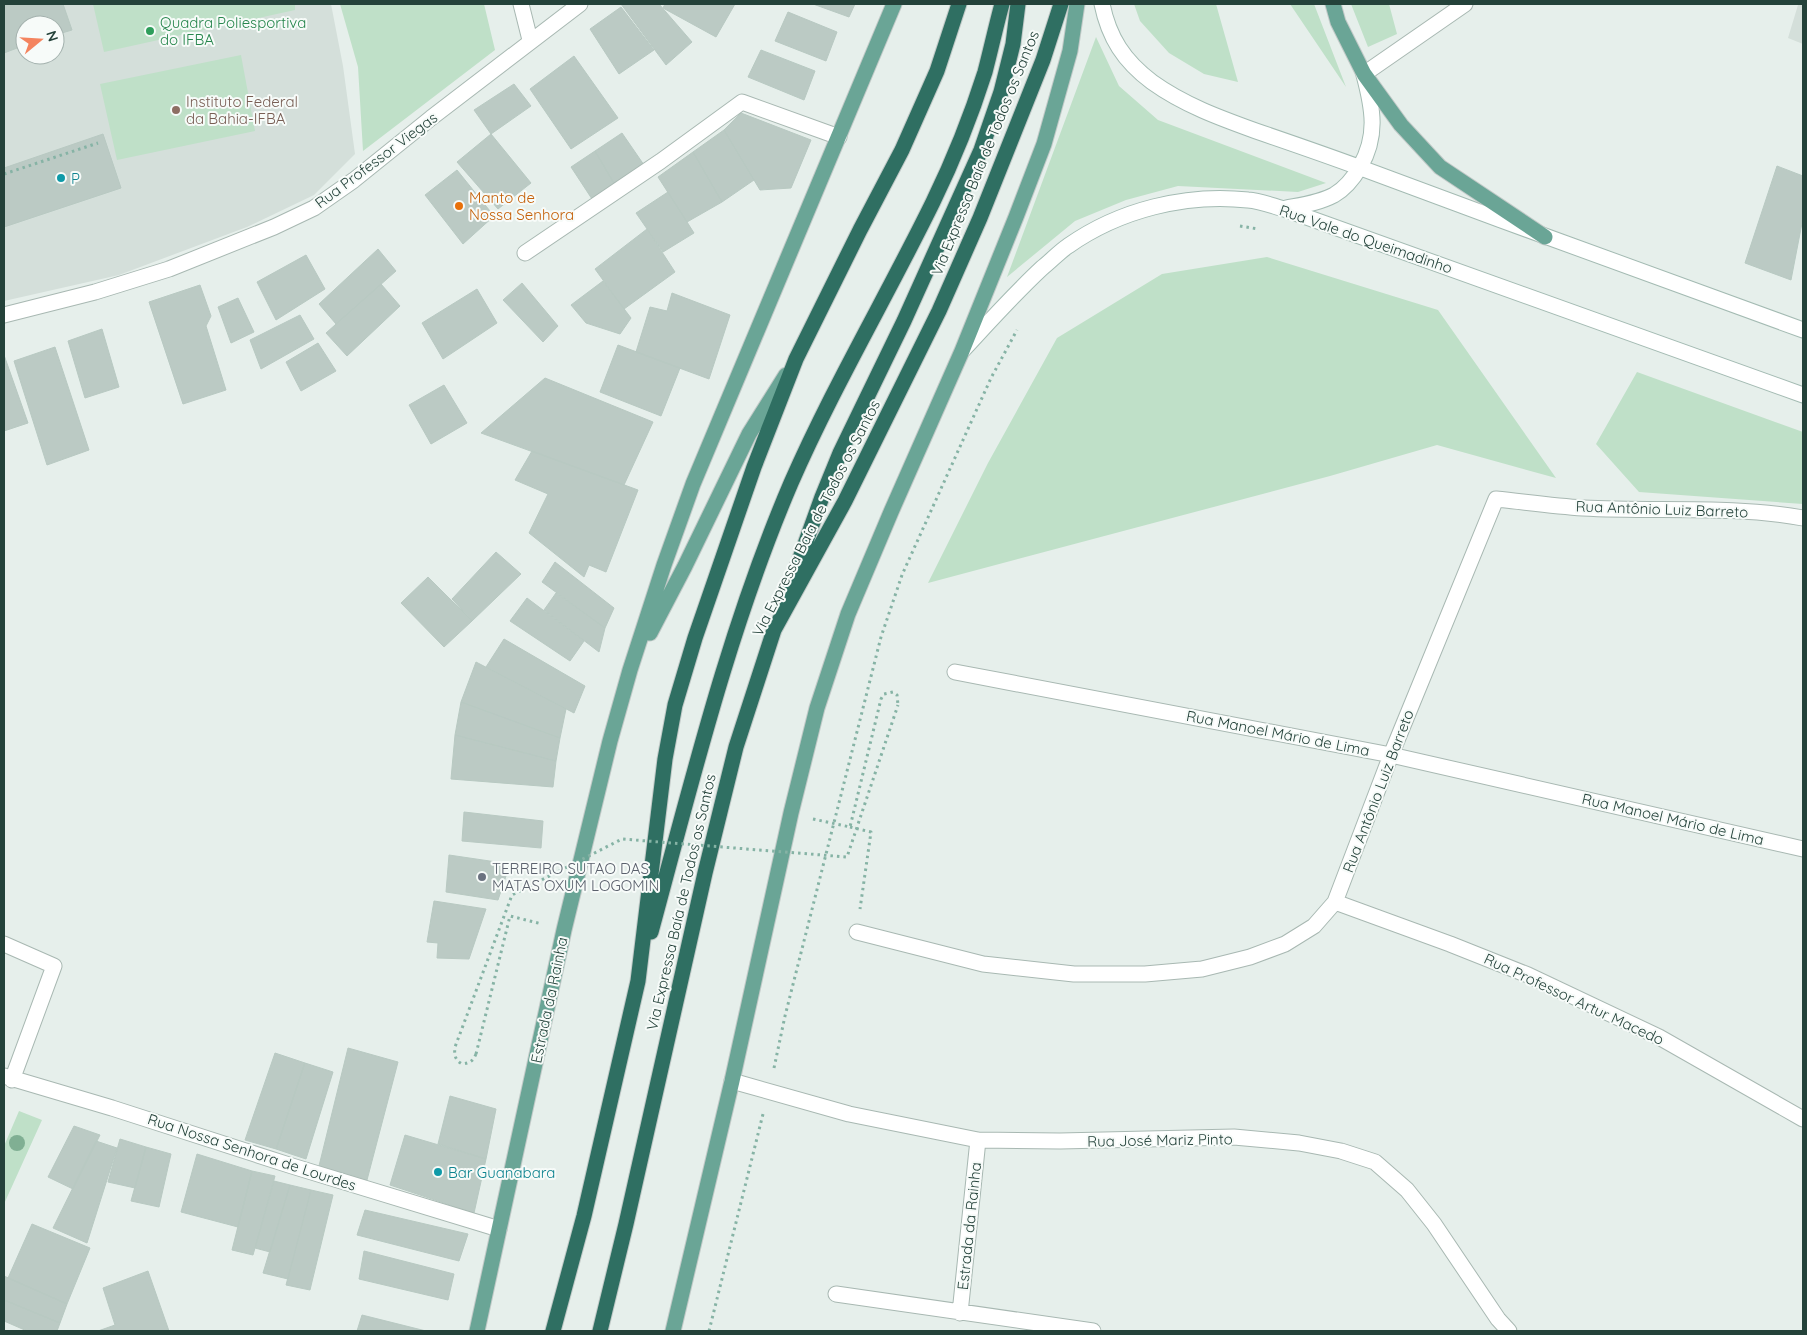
<svg xmlns="http://www.w3.org/2000/svg" width="1807" height="1335" viewBox="0 0 1807 1335" font-family="Quicksand,sans-serif">
<style>
.built{fill:#d4dfda;fill-rule:evenodd}
.green{fill:#bfe0c8}
.building{fill:#bbcac4;stroke:#b8c9c2}
.lines{fill:none;stroke-linecap:round;stroke-linejoin:round}
.lane-casing{stroke:#a8b8b2;stroke-width:17}
.street-casing{stroke:#a8b8b2;stroke-width:17}
.secondary-casing{stroke:#a4bbb3;stroke-width:17}
.primary-casing{stroke:#c2cac8;stroke-width:17}
.highway-casing{stroke:#c2cac8;stroke-width:17}
.path{stroke:#86b3a5;stroke-width:3;stroke-dasharray:2.5 4;stroke-linecap:butt}
.lane{stroke:#fff;stroke-width:15}
.street{stroke:#fff;stroke-width:15}
.secondary{stroke:#fff;stroke-width:15}
.primary{stroke:#6aa596;stroke-width:15}
.highway{stroke:#2f6f62;stroke-width:15}
.path-bridge{stroke:#86b3a5;stroke-width:3;stroke-dasharray:2.5 4;stroke-linecap:butt}
.tree{fill:#80af93}
.leisure-dot{fill:#2e9e5b;stroke:#f7fbf9;stroke-width:2}
.education-dot{fill:#8d6e63;stroke:#f7fbf9;stroke-width:2}
.culture-dot{fill:#0f9aa8;stroke:#f7fbf9;stroke-width:2}
.food-dot{fill:#e8710a;stroke:#f7fbf9;stroke-width:2}
.worship-dot{fill:#6b7280;stroke:#f7fbf9;stroke-width:2}
.labels{text-anchor:middle;dominant-baseline:central;stroke-width:4;stroke-linejoin:round;paint-order:stroke}
.leisure-label{font-size:15px;fill:#27864d;stroke:#f7fbf9;text-anchor:start}
.education-label{font-size:15px;fill:#785e54;stroke:#f7fbf9;text-anchor:start}
.street-label{font-size:15px;fill:#24423a;stroke:#f7fbf9}
.culture-label{font-size:15px;fill:#0d838f;stroke:#f7fbf9;text-anchor:start}
.food-label{font-size:15px;fill:#c56008;stroke:#f7fbf9;text-anchor:start}
.worship-label{font-size:15px;fill:#5b616d;stroke:#f7fbf9;text-anchor:start}
</style>
<rect width="100%" height="100%" fill="#e6efeb"/>
<path class="built" d="M4,4H331L343,66L355,154L314,195L247,227L119,275L4,301ZM25,25H55V55H25Z
M1796,4H1803V44L1788,38L1798,5Z"/>
<path class="green" d="M93,4H295V10L104,52Z
M340,4H484L495,50L363,151L358,67Z
M1134,4H1216L1238,82L1204,74L1169,53L1140,21Z
M1290,4H1314L1346,87Z
M1351,4H1389L1397,34L1368,47Z
M1096,37L1119,86L1158,120L1326,183L1298,192L1178,186L1126,200L1075,221L1007,277Z
M241,55L255,131L117,160L100,84Z
M1267,257L1438,310L1556,478L1437,445L1330,476L928,583L988,463L1057,338L1162,274Z
M1637,372L1803,432V504L1639,492L1596,444Z
M19,1111L42,1120L4,1204V1146Z"/>
<path class="building" d="M4,4H63L72,30L55,35V25H25V45L4,53Z
M621,4H659L692,42L666,65Z
M665,4H735L716,37L663,8Z
M813,4H855L849,17Z
M621,7L654,50L619,74L590,29Z
M788,12L837,32L826,61L775,41Z
M761,50L815,71L804,100L748,77Z
M574,56L618,118L571,149L530,89Z
M514,84L531,106L491,134L474,110Z
M741,113L811,140L791,188L760,190L724,130Z
M724,130L754,180L722,202L693,152Z
M622,133L644,165L615,185L595,151Z
M103,134L121,188L4,227V168Z
M491,134L531,183L498,209L457,162Z
M595,151L615,185L592,199L571,167Z
M693,152L722,202L687,222L658,177Z
M1777,166L1803,176V218L1791,280L1745,263Z
M457,170L494,216L463,244L425,195Z
M668,192L694,233L663,252L636,213Z
M647,229L675,272L624,309L595,269Z
M378,249L396,271L336,324L319,304Z
M306,255L325,289L276,320L257,282Z
M603,281L631,318L620,334L586,323L571,305Z
M522,283L558,326L543,342L503,300Z
M381,284L400,306L347,356L326,333Z
M200,285L211,316L206,326L226,390L183,404L149,302Z
M477,289L497,323L443,359L422,323Z
M672,293L730,315L709,379L636,352L650,307L667,311Z
M238,298L254,332L231,343L218,307Z
M300,315L314,339L261,369L250,340Z
M102,329L119,387L85,398L68,341Z
M318,343L336,371L301,391L286,362Z
M618,345L680,368L661,416L600,392Z
M55,347L89,450L47,465L14,361Z
M4,355L28,423L4,431Z
M545,378L653,422L624,485L481,433Z
M444,385L467,423L431,444L409,405Z
M532,451L638,490L606,572L589,565L584,577L529,533L548,494L515,480Z
M496,552L521,574L472,621L452,599Z
M555,562L614,608L605,628L542,582Z
M428,577L472,621L444,647L401,603Z
M556,593L605,628L599,652L544,610Z
M527,598L584,641L570,661L510,621Z
M504,639L585,686L574,713L486,667Z
M476,662L566,709L560,738L461,702Z
M461,702L560,738L556,761L455,735Z
M455,735L556,761L553,787L451,779Z
M464,812L543,821L541,848L462,841Z
M449,855L510,864L498,900L446,892Z
M434,901L486,909L469,959L437,958L438,943L427,942Z
M348,1048L398,1062L367,1180L319,1166Z
M275,1053L305,1063L276,1149L245,1140Z
M305,1063L333,1072L306,1159L276,1149Z
M450,1096L496,1109L486,1159L438,1144Z
M74,1126L100,1135L73,1189L48,1177Z
M405,1135L486,1159L474,1213L390,1185Z
M120,1139L146,1147L135,1188L108,1182Z
M96,1141L117,1148L87,1243L53,1228Z
M146,1147L171,1154L159,1207L131,1201Z
M197,1154L252,1171L238,1227L181,1212Z
M252,1171L275,1176L253,1255L232,1250Z
M274,1181L290,1185L270,1252L255,1248Z
M290,1185L311,1190L288,1279L263,1273Z
M311,1190L333,1195L310,1290L286,1285Z
M365,1210L468,1234L459,1261L357,1235Z
M32,1224L90,1248L67,1304L8,1278Z
M364,1251L454,1274L448,1300L359,1279Z
M148,1271L169,1331H98L115,1325L103,1288Z
M4,1276L67,1304L60,1323L4,1300Z
M4,1300L60,1323L57,1331H27L4,1321Z
M362,1315L426,1331H357Z"/>
<g class="lines">
<defs>
<path id="lane" d="M525,253L661,161L742,102L839,137"/>
<path id="street" d="M521,4L530,40
M1364,74L1465,4
M4,315L95,292L169,269L274,227L314,208L354,180L431,118L580,4
M955,672L1391,755L1803,849
M1335,902L1450,944L1528,975L1659,1037L1803,1119
M857,932L983,964L1074,974H1145L1202,969L1250,957L1285,944L1314,926L1335,902L1391,755L1496,499C1525,502 1554,506 1583,508C1657,512 1730,505 1803,518
M4,944L54,966L12,1080
M4,1076L112,1108L292,1166L499,1229
M732,1081L849,1114L978,1140L1060,1141L1234,1137L1299,1143L1341,1151L1375,1162L1407,1190L1434,1224L1498,1319L1509,1331
M836,1294L1093,1331
M960,1313L978,1140"/>
<path id="secondary" d="M1102,4C1109,38 1124,61 1152,82C1184,105 1220,118 1256,131C1291,143 1326,155 1361,168C1508,223 1656,277 1803,330
M1286,208C1302,205 1319,203 1334,195C1346,188 1353,179 1360,167C1378,136 1373,109 1364,75
M963,350C989,322 1014,294 1042,268C1051,261 1059,252 1068,246C1119,210 1186,193 1248,200C1260,201 1273,206 1284,209L1803,395"/>
<path id="primary" d="M1333,4L1338,22L1364,74L1401,125L1440,167L1545,237
M650,633L685,566L749,434L786,375
M477,1331L564,930L610,741L630,670L664,565L693,484L894,4
M673,1331L732,1081L791,813L817,708L848,614L891,512L962,351L1016,217L1044,144L1070,51L1077,4"/>
<path id="highway" d="M790,586L822,497L840,453L904,321L981,150L1001,92L1013,44L1018,4
M651,932C692,781 729,628 791,483C833,387 887,296 933,202C952,163 972,113 985,72C991,49 996,26 1002,4
M553,1331L584,1216L638,981L665,759L675,705L695,638L754,467L796,359L860,230L902,150L937,71L959,4
M600,1331L626,1224L705,873L736,747L774,630L845,501L939,311L980,218L1043,60L1061,4"/>
</defs>
<use href="#lane" class="lane-casing"/>
<use href="#street" class="street-casing"/>
<use href="#secondary" class="secondary-casing"/>
<use href="#primary" class="primary-casing"/>
<use href="#highway" class="highway-casing"/>
<path class="path" d="M4,174L98,143
M1240,226L1258,229
M813,819L850,827L881,699L884,694L893,692L897,695L898,705
M850,827L871,832L860,909
M476,1054L510,916L542,924
M774,1068L785,1016L881,637L902,575L991,378L1017,330
M709,1331L763,1114"/>
<use href="#lane" class="lane"/>
<use href="#street" class="street"/>
<use href="#secondary" class="secondary"/>
<use href="#primary" class="primary"/>
<use href="#highway" class="highway"/>
<path class="path-bridge" d="M476,1054C473,1061 470,1063 462,1064C455,1060 454,1055 455,1047L512,895L622,839L847,857L898,705"/>
</g>
<circle class="tree" cx="17" cy="1143" r="8"/>
<circle class="leisure-dot" cx="150" cy="31" r="5"/>
<circle class="education-dot" cx="176" cy="110" r="5"/>
<g class="culture-dot">
<circle cx="61" cy="178" r="5"/>
<circle cx="438" cy="1172" r="5"/>
</g>
<circle class="food-dot" cx="459" cy="206" r="5"/>
<circle class="worship-dot" cx="482" cy="877" r="5"/>
<g class="labels">
<g class="leisure-label">
<text x="160" y="22">Quadra Poliesportiva<tspan x="160" dy="17">do IFBA</tspan></text>
</g>
<g class="education-label">
<text x="186" y="101">Instituto Federal<tspan x="186" dy="17">da Bahia-IFBA</tspan></text>
</g>
<g class="street-label">
<text transform="translate(985 153) rotate(-68)">Via Expressa Baía de Todos os Santos</text>
<text transform="translate(376 160) rotate(-37)">Rua Professor Viegas</text>
<text transform="translate(1366 239) rotate(19)">Rua Vale do Queimadinho</text>
<text transform="translate(1662 509) rotate(2)">Rua Antônio Luiz Barreto</text>
<text transform="translate(816 518) rotate(-63)">Via Expressa Baía de Todos os Santos</text>
<text transform="translate(1278 733) rotate(11)">Rua Manoel Mário de Lima</text>
<text transform="translate(1378 791) rotate(-69)">Rua Antônio Luiz Barreto</text>
<text transform="translate(1673 819) rotate(13)">Rua Manoel Mário de Lima</text>
<text transform="translate(681 902) rotate(-77)">Via Expressa Baía de Todos os Santos</text>
<text transform="translate(1574 999) rotate(25)">Rua Professor Artur Macedo</text>
<text transform="translate(549 1000) rotate(-78)">Estrada da Rainha</text>
<text transform="translate(1160 1140) rotate(-1)">Rua José Mariz Pinto</text>
<text transform="translate(252 1152) rotate(18)">Rua Nossa Senhora de Lourdes</text>
<text transform="translate(969 1226) rotate(-84)">Estrada da Rainha</text>
</g>
<g class="culture-label">
<text x="71" y="178">P</text>
<text x="448" y="1172">Bar Guanabara</text>
</g>
<g class="food-label">
<text x="469" y="197">Manto de<tspan x="469" dy="17">Nossa Senhora</tspan></text>
</g>
<g class="worship-label">
<text x="492" y="868">TERREIRO SUTAO DAS<tspan x="492" dy="17">MATAS OXUM LOGOMIN</tspan></text>
</g>
</g>
<rect width="1807" height="1335" fill="none" stroke="#24423a" stroke-width="10"/>
<g transform="translate(40 40) rotate(72)"><circle r="24" fill="#f7fbf9" stroke="#a3b1ad"/>
<path d="M0-4L9 19L0 12L-9 19Z" fill="#f4845f"/>
<text y="-8" font-size="14" font-weight="bold" text-anchor="middle" fill="#24423a">N</text>
</g>
</svg>
